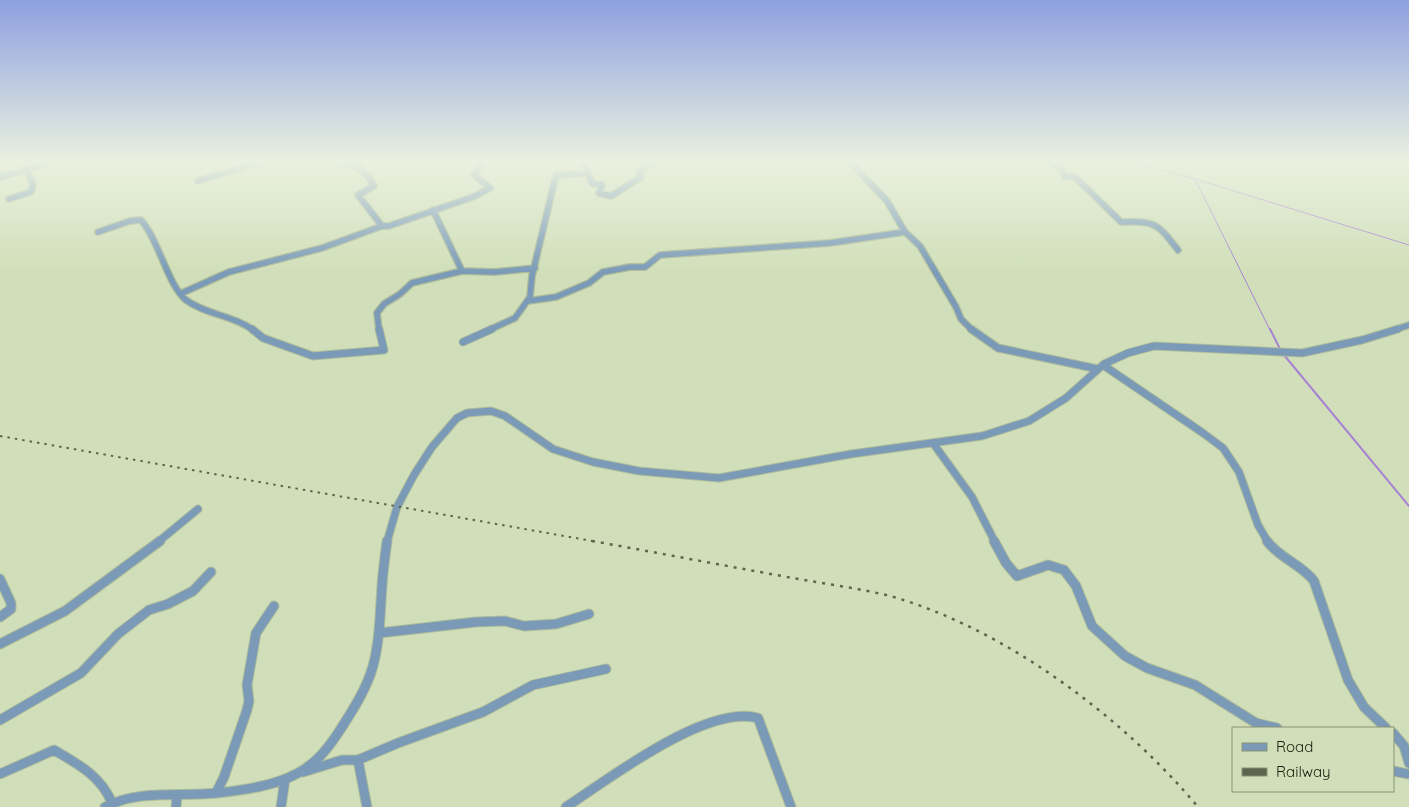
<svg xmlns="http://www.w3.org/2000/svg" width="1409" height="807" viewBox="0 0 1409 807" font-family="Quicksand,sans-serif">
<style>
.lines{fill:none;stroke-linecap:round;stroke-linejoin:round}
.stream-far1{stroke:#a882d3;stroke-width:1}
.stream{stroke:#a882d3;stroke-width:2}
.street-far2-casing{stroke:#afbc9b;stroke-width:8}
.street-far1-casing{stroke:#afbc9b;stroke-width:9}
.street-casing{stroke:#afbc9b;stroke-width:11}
.street-far2{stroke:#7a9ab7;stroke-width:5.5}
.street-far1{stroke:#7a9ab7;stroke-width:7}
.street{stroke:#7a9ab7;stroke-width:9}
.rail-far1{stroke:#5d654e;stroke-width:2;stroke-dasharray:2.5 5;stroke-linecap:butt}
.rail{stroke:#5d654e;stroke-width:2.5;stroke-dasharray:3 6;stroke-linecap:butt}
</style>
<rect width="100%" height="100%" fill="#d0dfb9"/>
<g class="lines">
<path class="stream-far1" d="M1124,160L1195,179L1409,245
M1195,179L1270,330"/>
<path class="stream" d="M1270,329L1280,349
M1284,355L1409,506"/>
<defs>
<path id="street-far2" d="M318,160L354,165
M364,160L354,165L368,176L374,186L358,195L382,226H389L473,197L490,188L474,175L483,160
M581,160L588,173
M848,160L887,201L905,232L920,246L956,307L961,319L972,330
M1048,160L1063,171L1065,177L1074,176L1121,222C1156,221 1157,223 1178,250
M0,177L59,160
M198,181L252,164L278,160
M9,199L31,192L33,185L27,170
M433,210L462,271L495,272L535,268
M98,232L130,221L141,220C159,240 168,286 186,300C206,315 233,315 253,330
M182,293L229,272L322,248L382,226
M528,301L556,297L589,283L603,272L630,267H645L660,255L830,243L905,232
M379,330L377,313L384,304L400,294L412,283L462,271
M489,330L515,318L530,297L532,276L556,175L588,173L592,183L602,185L599,193L611,196L641,177L639,171L659,160
M1394,330L1409,325"/>
<path id="street-far1" d="M252,329L263,338L313,356L384,350L379,329
M971,329L998,348L1098,369
M463,342L492,329
M1103,365L1203,433L1223,448L1239,472L1258,525L1268,542
M933,443L972,497L995,542
M158,542L198,509
M387,542L397,507L414,475L432,447L457,418L467,413L491,411L505,416L553,449L593,462L639,471L719,478L851,454L982,436L1029,421L1066,398L1104,364L1128,353L1154,346L1302,353L1362,340L1398,329"/>
<path id="street" d="M994,541L1006,563L1017,576L1048,565L1064,570L1076,586L1092,626L1125,656L1147,668L1195,685L1256,723L1277,728
M1267,541C1279,558 1301,564 1314,581L1348,680L1364,707L1386,728
M0,579L11,603V609L0,617
M379,633L476,622L505,621L524,626L556,624L589,614
M0,644L65,611L160,541
M0,720L81,673L118,634L149,610L168,604L193,591L211,572
M1393,733L1404,746L1409,763
M358,760L367,807
M1393,771L1409,774
M303,772L342,760H358L398,743L483,712L533,685L606,669
M0,774L54,750C78,764 101,776 112,803
M216,793L224,777L247,710L249,701L247,685L256,633L274,606
M105,807C139,789 180,797 217,793C243,790 275,786 298,773C317,763 329,747 340,730C353,710 367,688 373,666C380,640 380,613 382,586C383,571 385,556 387,541
M176,807L177,795
M281,807L285,779
M566,807C609,779 706,704 758,718L791,807"/>
</defs>
<use href="#street-far2" class="street-far2-casing"/>
<use href="#street-far1" class="street-far1-casing"/>
<use href="#street" class="street-casing"/>
<use href="#street-far2" class="street-far2"/>
<use href="#street-far1" class="street-far1"/>
<use href="#street" class="street"/>
<path class="rail-far1" d="M0,436L598,542"/>
<path class="rail" d="M592,541C659,553 726,566 793,578C825,584 858,588 890,596C1004,628 1123,717 1198,807"/>
</g>
<linearGradient id="sky" x2="0" y2="1"><stop stop-color="#8ea0e0"/><stop offset="0.59" stop-color="#eaf1e0"/><stop offset="1" stop-color="#eaf1e0" stop-opacity="0"/></linearGradient>
<rect width="1409" height="273" fill="url(#sky)"/>
<rect x="1232" y="727" width="162" height="65" fill="#d0dfb9" stroke="#879275"/>
<rect x="1242" y="743" width="25" height="8" fill="#7a9ab7" stroke="#879275"/>
<text x="1276" y="752" font-size="15" fill="#191e10">Road</text>
<rect x="1242" y="768" width="25" height="8" fill="#5d654e" stroke="#879275"/>
<text x="1276" y="777" font-size="15" fill="#191e10">Railway</text>
</svg>
